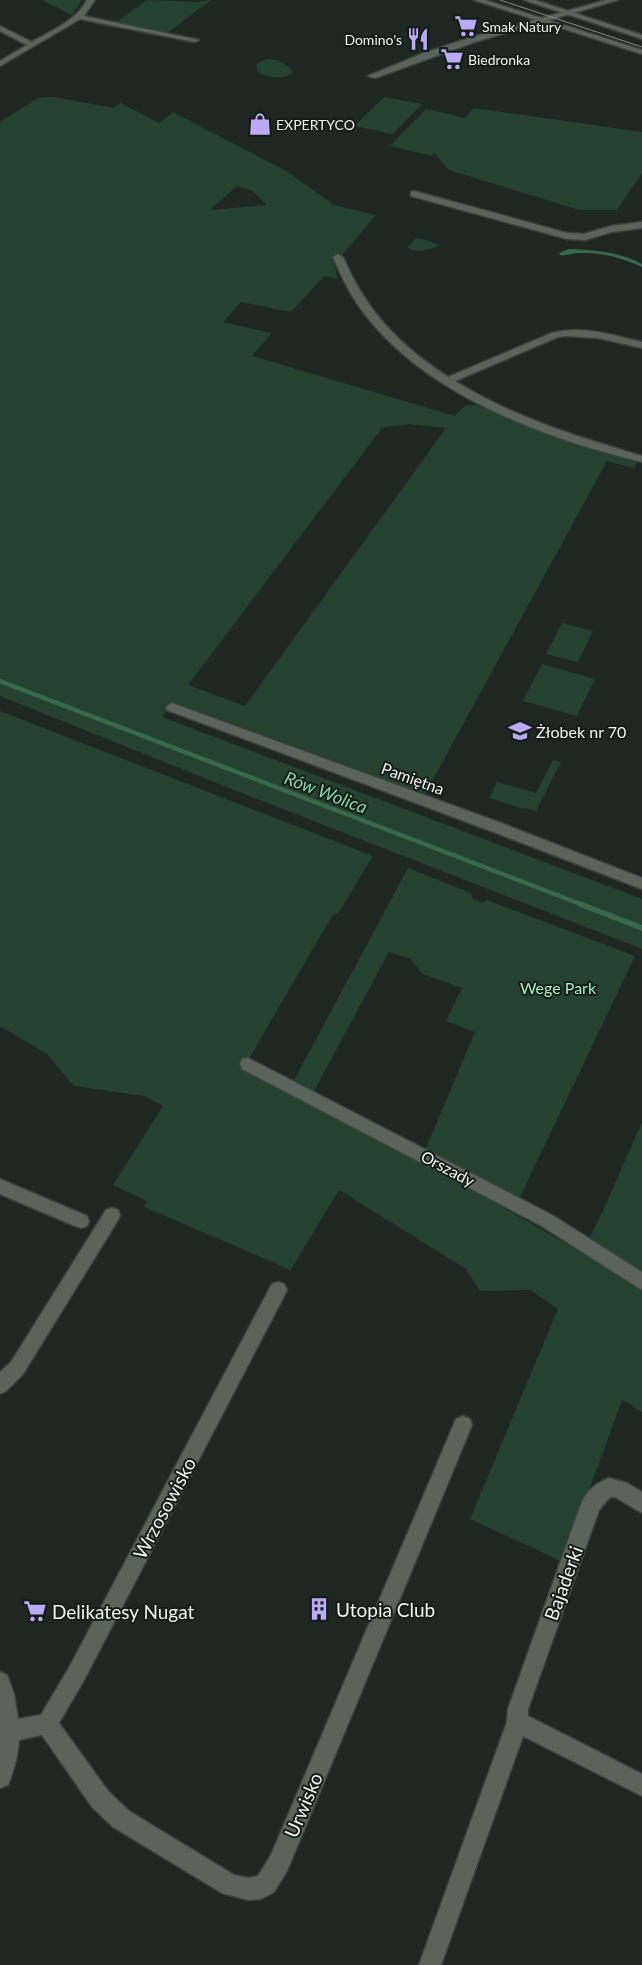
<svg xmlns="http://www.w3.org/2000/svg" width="642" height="1965" viewBox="0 0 642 1965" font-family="Lato,sans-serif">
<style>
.green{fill:#254230;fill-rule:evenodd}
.water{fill:#38694b}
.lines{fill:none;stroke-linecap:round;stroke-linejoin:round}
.stream-far1{stroke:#38694b;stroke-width:4.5}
.stream{stroke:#38694b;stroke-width:5.5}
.minor-casing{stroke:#3a423d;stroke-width:3}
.tertiary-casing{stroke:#3a423d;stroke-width:3}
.minor{fill:#59645d;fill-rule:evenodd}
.tertiary{fill:#59645d;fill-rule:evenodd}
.tram{stroke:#858c87;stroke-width:1}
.labels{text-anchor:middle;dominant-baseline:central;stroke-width:4;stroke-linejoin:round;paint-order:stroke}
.far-poi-label{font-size:14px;fill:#eff5f1;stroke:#141d17;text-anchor:start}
.poi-label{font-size:16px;fill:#eff5f1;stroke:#141d17;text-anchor:start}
.street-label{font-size:16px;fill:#eff5f1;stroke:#141d17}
.park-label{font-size:16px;fill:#a3f0bf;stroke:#141d17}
.water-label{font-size:18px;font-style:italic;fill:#88d4a4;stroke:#141d17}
.near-street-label{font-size:19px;fill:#eff5f1;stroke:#141d17}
.near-poi-label{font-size:19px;fill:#eff5f1;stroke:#141d17;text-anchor:start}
</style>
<rect width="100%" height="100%" fill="#1e2721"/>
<path class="green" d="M42,0H82L72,15Z
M147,0L197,2L211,0L167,33L115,23Z
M268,59L277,60L291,68L292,73C282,80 268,78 258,72L256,64Z
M54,97L113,108L121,103L159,123L173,112L288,172L334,205L376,215L342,255H332L338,279L324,276L291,312L241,302L225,320L223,322L272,333L252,356L455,416L466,405H477L560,439L637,462L634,468L607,461L425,794L174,702L162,717L642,899V949L224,786L0,696V122L38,98ZM237,186L253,191L267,205L210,210ZM408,424L446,428L245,706L188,685L382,428Z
M384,97L422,104L393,134L354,126Z
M474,108L642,132V173L617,210H579L449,170L434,153L431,156L390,146L426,109L465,118Z
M416,238L430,241L440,246L421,251L411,250L408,247Z
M562,623L593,631L578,662L546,654Z
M542,664L595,679L577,716L523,701Z
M0,711L373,856L339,912L332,916L243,1069L448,1176L572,1247L642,1291V1412L622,1400L563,1562L470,1519L558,1309L530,1290L480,1291L466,1269L339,1190L290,1271L277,1264L144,1207L147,1201L113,1185L163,1106L144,1096L74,1086L47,1054L0,1026Z
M553,760L561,762L536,811L525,808L524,809L489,798L497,782L536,793Z
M408,868L471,893L473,899L482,903L487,900L635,956L519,1199L426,1148L475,1032L446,1021L462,988L422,974L411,959L389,952L314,1091L294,1080Z
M642,1122V1278L588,1241L602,1213Z"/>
<path class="water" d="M569,249C594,250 620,252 642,264V267C622,258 602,252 580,253C573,253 567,256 560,255L559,253Z"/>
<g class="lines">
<path class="stream-far1" d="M0,681L583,905"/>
<path class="stream" d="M580,904L642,928"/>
<defs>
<path id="minor" d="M87,0H95L84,16L199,40L195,42L80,19L0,66V61L27,45L0,31V26L32,42C52,30 76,21 87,0Z
M606,0H618L475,42L375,78L368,76L424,53L469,38Z
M414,191L567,233L584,234L611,226L642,222V228L612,232L585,240L567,239L411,196V192Z
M338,254L343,257C366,311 399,345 448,377L552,333C583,325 612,335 642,342V348L598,338L566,336L558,337L455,381C512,417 578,437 642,456V462C547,439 429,396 367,317C352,299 342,278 333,257Z
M172,703L501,823L642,878V889L491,831L167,710L166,707Z
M248,1058L552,1215L642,1272V1290L540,1225L242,1069L240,1064L242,1059Z
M0,1179L87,1216L89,1221L87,1226L81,1228L75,1226L0,1194Z
M112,1208L118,1210L120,1215L118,1220L23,1374L6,1391L0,1394V1372L11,1362L106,1210Z
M278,1282L284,1284L287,1290L284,1296L84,1680L59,1723L108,1791L129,1811L234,1875L248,1878L258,1876L271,1855L456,1419L463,1416L470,1419L472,1425L287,1871L274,1892L261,1899L248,1900L222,1893L113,1827L92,1807L42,1735L19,1740C18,1756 14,1770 8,1785L0,1788V1672L7,1675L14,1694L18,1719L41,1715L70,1666L272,1284Z
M609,1478L627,1483L642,1492V1513L615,1497H610L599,1510L528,1709V1716L642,1774V1796L523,1736L441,1965H419L507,1722L508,1709L581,1504C587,1490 595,1484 609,1478Z"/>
<path id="tertiary" d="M474,0H485L642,50V54Z
M524,0H535L642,35V39Z"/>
</defs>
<use href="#minor" class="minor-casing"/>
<use href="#tertiary" class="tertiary-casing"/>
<use href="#minor" class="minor"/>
<use href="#tertiary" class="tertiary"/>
<path class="tram" d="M500,0L642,47"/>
</g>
<defs>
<symbol id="supermarket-bare" viewBox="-9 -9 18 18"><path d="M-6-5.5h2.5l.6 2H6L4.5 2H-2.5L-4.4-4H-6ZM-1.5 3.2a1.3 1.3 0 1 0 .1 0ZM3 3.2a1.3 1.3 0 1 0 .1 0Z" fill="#bbaaf6" stroke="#141d17" stroke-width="2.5" paint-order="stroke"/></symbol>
<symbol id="restaurant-bare" viewBox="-9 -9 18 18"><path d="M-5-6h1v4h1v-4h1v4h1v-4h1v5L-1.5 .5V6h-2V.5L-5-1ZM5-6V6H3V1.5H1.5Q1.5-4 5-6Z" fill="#bbaaf6" stroke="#141d17" stroke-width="2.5" paint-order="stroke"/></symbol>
<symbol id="shop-bare" viewBox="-9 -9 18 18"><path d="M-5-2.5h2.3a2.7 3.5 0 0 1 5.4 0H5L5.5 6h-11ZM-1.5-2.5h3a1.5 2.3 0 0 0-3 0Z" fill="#bbaaf6" stroke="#141d17" stroke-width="2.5" paint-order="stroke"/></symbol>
<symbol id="school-bare" viewBox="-9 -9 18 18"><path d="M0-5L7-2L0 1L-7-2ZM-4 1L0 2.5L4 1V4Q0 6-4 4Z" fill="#bbaaf6" stroke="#141d17" stroke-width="2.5" paint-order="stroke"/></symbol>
<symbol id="building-bare" viewBox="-9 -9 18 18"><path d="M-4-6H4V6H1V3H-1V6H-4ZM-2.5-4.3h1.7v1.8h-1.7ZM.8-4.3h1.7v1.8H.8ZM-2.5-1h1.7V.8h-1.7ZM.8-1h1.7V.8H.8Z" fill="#bbaaf6" stroke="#141d17" stroke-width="2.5" paint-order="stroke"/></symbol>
</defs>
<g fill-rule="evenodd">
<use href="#supermarket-bare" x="450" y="10" width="32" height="32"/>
<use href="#restaurant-bare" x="402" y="23" width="32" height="32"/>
<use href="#supermarket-bare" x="436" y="43" width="32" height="32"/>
<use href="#shop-bare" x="244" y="108" width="32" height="32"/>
<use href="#school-bare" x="504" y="715" width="32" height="32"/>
<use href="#building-bare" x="303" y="1593" width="32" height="32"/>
<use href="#supermarket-bare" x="19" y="1595" width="32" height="32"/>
</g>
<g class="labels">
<g class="far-poi-label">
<text x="482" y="26">Smak Natury</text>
<text x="402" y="39" text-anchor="end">Domino's</text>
<text x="468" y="59">Biedronka</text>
<text x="276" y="124">EXPERTYCO</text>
</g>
<g class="poi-label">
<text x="536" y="731">Żłobek nr 70</text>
</g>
<g class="street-label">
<text transform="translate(413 778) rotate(20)">Pamiętna</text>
<text transform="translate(448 1168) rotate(28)">Orszady</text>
</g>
<g class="park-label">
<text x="558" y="987">Wege Park</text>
</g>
<g class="water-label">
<text transform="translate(326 792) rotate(21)">Rów Wolica</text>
</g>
<g class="near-street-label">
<text transform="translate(164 1508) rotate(-62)">Wrzosowisko</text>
<text transform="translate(563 1583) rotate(-70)">Bajaderki</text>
<text transform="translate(303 1805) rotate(-67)">Urwisko</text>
</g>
<g class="near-poi-label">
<text x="336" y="1609">Utopia Club</text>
<text x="52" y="1611">Delikatesy Nugat</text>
</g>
</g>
</svg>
